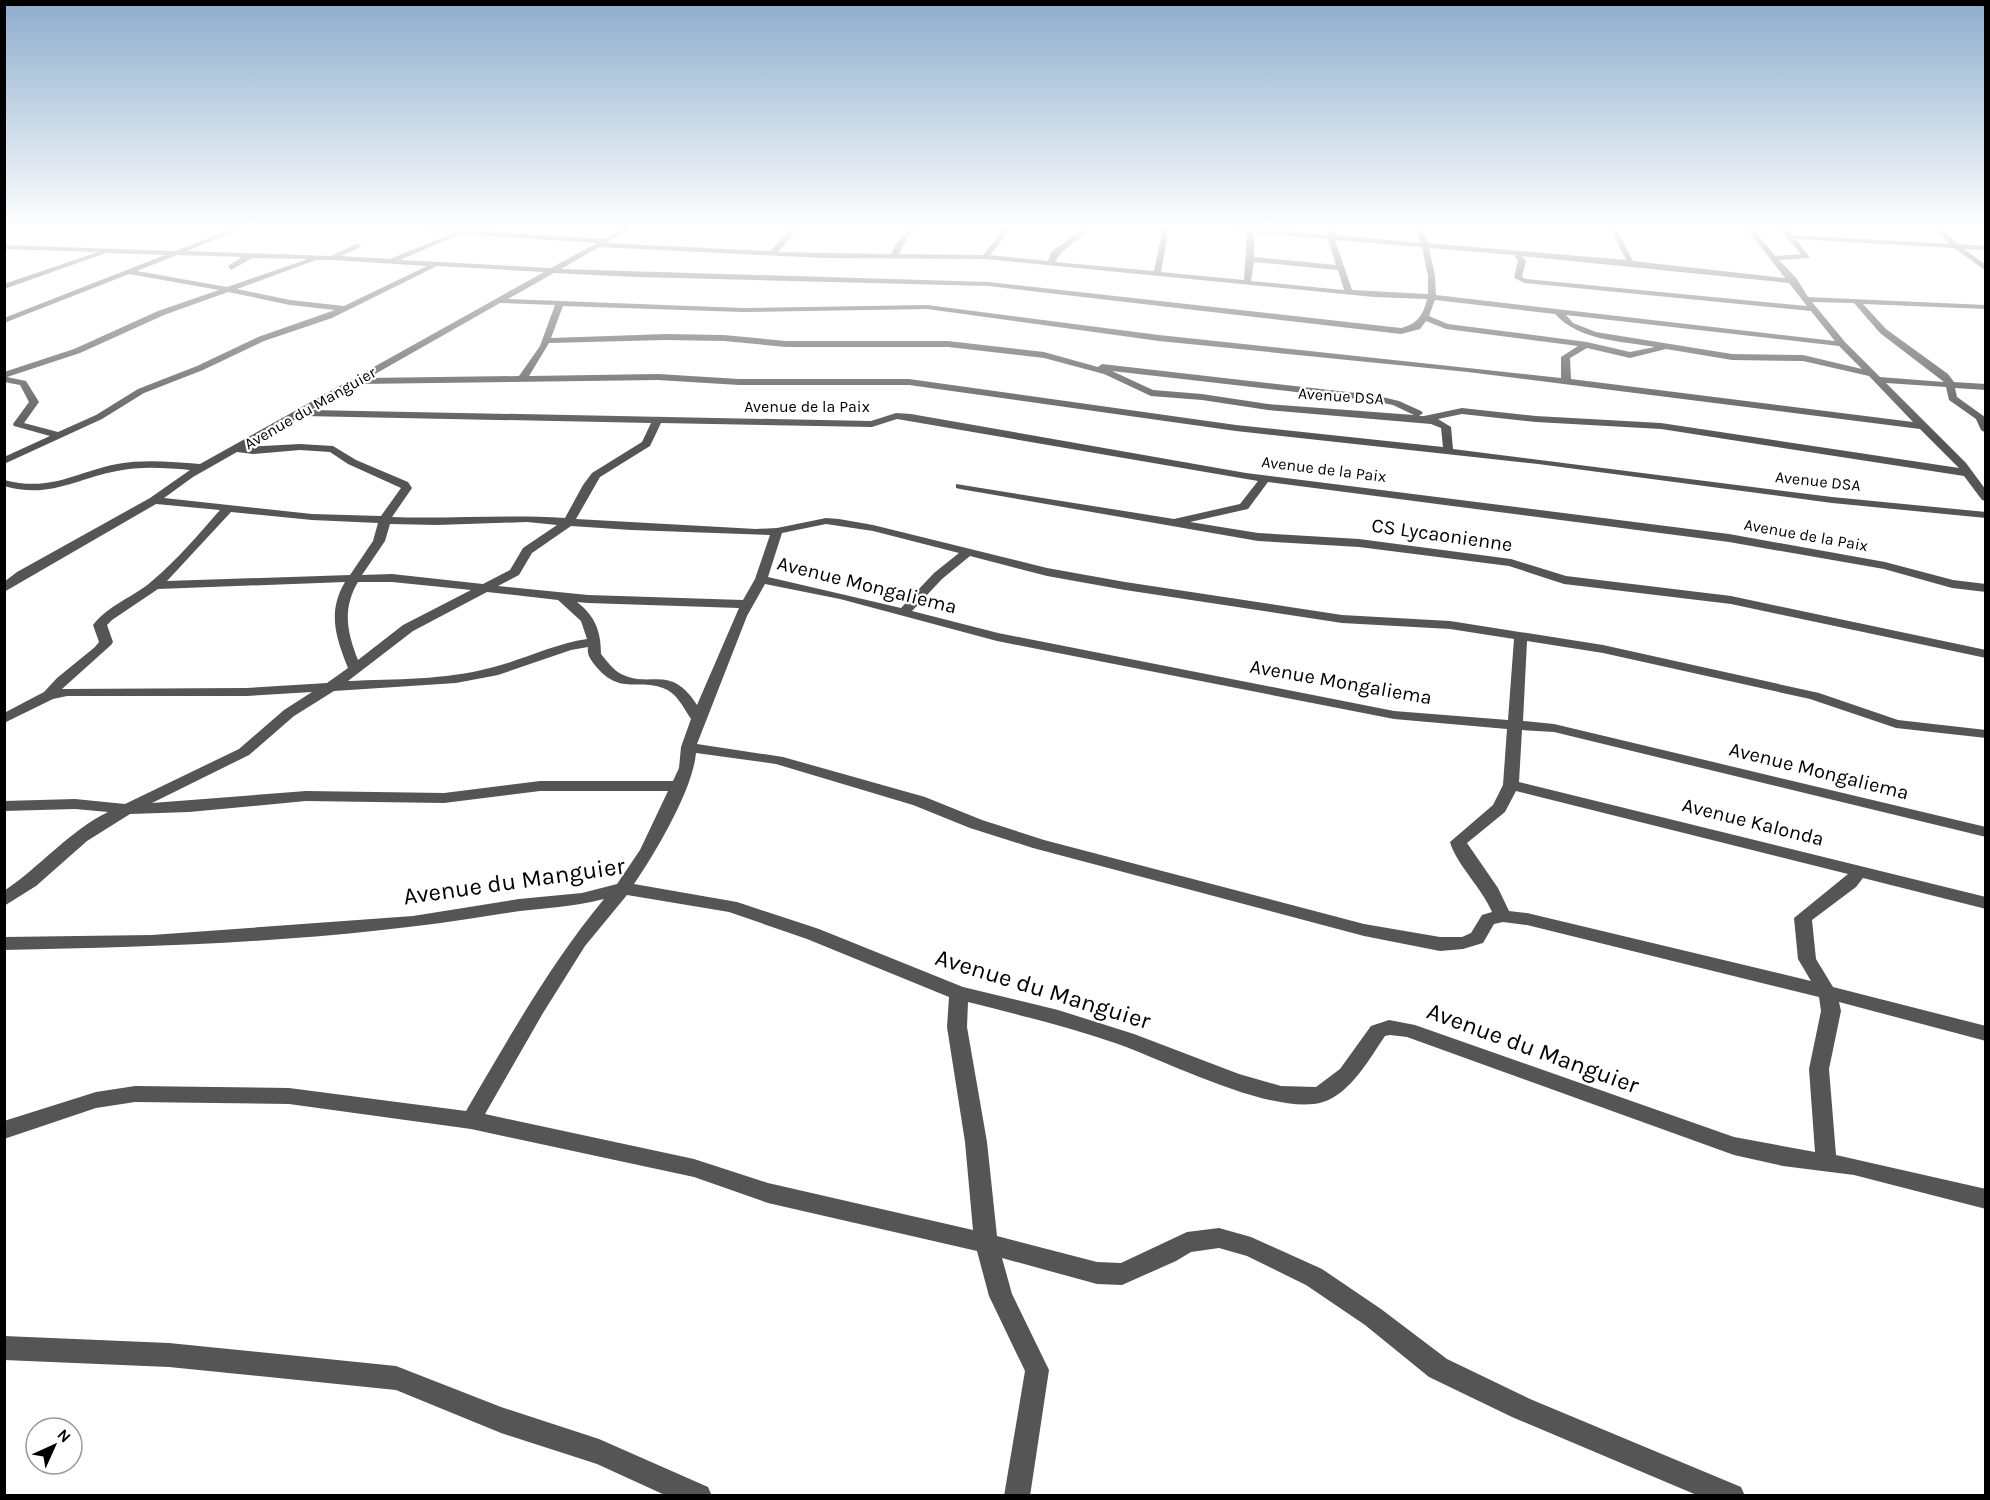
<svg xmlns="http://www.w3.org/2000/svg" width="1990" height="1500" viewBox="0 0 1990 1500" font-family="Karla,sans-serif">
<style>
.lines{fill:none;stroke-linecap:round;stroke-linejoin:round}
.minor{fill:#555;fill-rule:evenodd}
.labels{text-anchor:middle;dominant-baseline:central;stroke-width:4.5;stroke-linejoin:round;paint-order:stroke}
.far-street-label{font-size:16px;fill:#000;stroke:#fff}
.street-label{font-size:20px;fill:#000;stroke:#fff}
.near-street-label{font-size:24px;fill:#000;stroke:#fff}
</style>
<rect width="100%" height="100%" fill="#fff"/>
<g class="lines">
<path class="minor" d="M233,228H242L187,251L331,256L358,243L361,247L341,256L390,259L453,233L403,228H438L604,239L623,228H631L606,243L771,251L792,228H799L778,252L891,254C899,239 904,228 922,228L908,236L899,254L983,255L1005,228H1012L990,255L1048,261L1052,251L1085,228H1092C1082,239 1061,248 1055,262L1154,271L1163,228H1169L1161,272L1244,280L1247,232L1222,228H1254L1328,235L1330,228H1336L1335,235L1420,243L1416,228H1422L1428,243L1626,260L1610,228H1616L1633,261L1785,278L1746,228H1753L1775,256L1801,254L1779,228H1786L1792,235L1949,244L1935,228H1942L1957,244L1986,246V250L1964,249L1986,265V271L1954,248L1796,239L1810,258L1779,260L1797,279L1808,297L1986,305V309L1863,304L1886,329L1948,374L1954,382L1986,384V390L1955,388L1957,397L1985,417L1986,433L1981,430L1976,419L1949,400L1946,387L1886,383L1966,463L1986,490V501L1982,500L1964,476L1661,429L1536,422L1462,414L1438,419L1451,427L1453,449L1832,497L1986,512V518L1832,503L1538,464L1236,431L909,385H739L658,380L358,384L311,410L871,421L896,413L911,414L1246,473L1729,534L1885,562L1953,580L1986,584V592L1952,588L1884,569L1729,542L1268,482L1248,509L1190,522L1258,533L1359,539L1511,559L1566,576L1731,596L1986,650V658L1731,604L1564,584L1509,566L1359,547L1258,541L960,489L956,488V484L1174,519L1240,504L1258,481L897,419L872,427L661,423L650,446L600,477L576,519L756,529L777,528L826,518L839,519L873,525L1047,568L1125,582L1342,615L1450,621L1603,645L1819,693L1898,720L1986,730V738L1896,728L1810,699L1603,653L1527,641L1523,721L1554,724L1986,827V837L1554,732L1522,730L1519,782L1986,897V909L1863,878L1856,887L1812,920L1816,959L1833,987L1986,1026V1041L1839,1002L1841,1011L1829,1069L1836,1155L1986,1189V1209L1854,1175L1783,1166L1734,1155L1407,1037L1390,1035L1385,1036C1370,1058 1350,1094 1323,1102C1275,1117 1166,1061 1118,1044C1069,1027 1019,1015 968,1002L967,1027L987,1142L997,1236L1097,1262L1121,1263L1187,1232L1219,1228L1251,1237L1322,1269L1381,1309L1447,1359L1530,1399L1741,1487L1745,1496H1699L1512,1417L1429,1377L1365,1325L1306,1285L1247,1256L1219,1248L1191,1252L1176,1261L1122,1285L1097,1284L1002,1258L1012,1294L1049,1370L1030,1496H1004L1025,1371L989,1296L977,1251L768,1203L694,1177L471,1129L289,1104L135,1102L96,1108L4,1139V1121L96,1092L135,1086L289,1088L466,1111C509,1038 550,964 604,899C570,908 535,908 500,914C337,941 170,947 4,950V937L152,935L413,916L519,899L582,893L617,884L640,850L668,791H540L444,803L306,801L189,812L130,814L87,841L36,886L4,906V891C40,867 69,831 108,812L75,809L4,811V801L75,799L125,804L239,749L284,710L312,692L246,696H67L53,699L4,723V713L44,692L57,678L95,647L99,642L93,625C108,605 134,597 152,581C177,560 198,535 220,510L156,504L4,592V582L17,572L150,498L190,470C166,468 141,466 117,471C75,479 49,499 4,486V480C51,492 73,473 117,464C144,459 173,462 200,464L544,272L437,266L332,318L264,341L203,370L144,393L102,419L4,464V457L50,436L14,426L13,424L29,402L20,385L4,382V372L74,349L158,311L219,290L129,274L4,323V318L165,255L106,253L4,289V284L98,252L4,249V245L176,251ZM1254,233L1328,239L1336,265L1254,257ZM460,234L597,243L551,268L400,260ZM1335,240L1422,247L1428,276V294L1352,290ZM599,247L822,258L985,259L1374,297L1427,299C1423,316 1417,324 1401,328L989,282L561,269ZM1429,248L1514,255L1518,261L1514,278L1525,283L1811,311L1835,341L1436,295L1435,276ZM177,255L242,257L228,266L231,270L252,258L308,259L227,287L137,271ZM1522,256L1789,283L1807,306L1526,279L1522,277L1526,261ZM316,260H332L427,266L344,306L290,300L237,289ZM1254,262L1338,270L1344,290L1251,281ZM554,273L637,277L989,286L1401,334L1420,329L1426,321L1446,329L1578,346L1561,357V378L1159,335L927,305L743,308L508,299ZM228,292L290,305L335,310L258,337L197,366L138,389L96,415L58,432L24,423L39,402L26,381L7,377L80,353L164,315ZM1435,300L1555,314C1580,341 1621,341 1655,347L1630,352L1587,342L1448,324L1429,316ZM1812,302L1854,303L1880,333L1944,382L1880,377L1845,342ZM500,303L555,305L540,346L519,376L368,378ZM563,306L743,312L927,309L1159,341L1468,372L1920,429L1959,468L1661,423L1536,416L1462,408L1424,416H1419L1423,413L1421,411L1399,401L1374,395L1102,364L1098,367L1044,352L948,341H786L724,335L666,334L551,338ZM1566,315L1839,346L1862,369L1803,355L1732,354L1596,332L1573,323ZM666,340L724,341L786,347H948L1044,358L1104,374L1151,396L1202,400L1268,410L1431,424L1441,428L1443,447L1236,425L909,379H739L658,374L529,376L549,343ZM1587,348L1630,358L1666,349L1732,360L1803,361L1869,376L1913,422L1571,379L1570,358ZM1112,371L1374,401L1393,405L1414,415L1268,404L1202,394L1153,390ZM302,416H303L651,423L642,442L592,473L583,485L565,518C508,514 450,519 392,517L412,488L408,482L356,460L333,446L300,444L246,447ZM300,450L330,452L348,464L401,488L381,516L312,514L164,498L193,477L237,452L253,454ZM231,512L312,520L378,523L373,541L350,575L167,581ZM527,522L557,525L523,548L510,570L483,584L392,574L362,575L385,541L390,524L437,525ZM826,524L873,531L959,553L934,573L901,608L768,577L782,533ZM571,526L631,530L770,535L755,579L743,600L588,595L498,586L519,575L532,553ZM970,556L1047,576L1125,590L1342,623L1450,629L1514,639L1508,720L1394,711L998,633L912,611L942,579ZM345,582C327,612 336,638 348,668L327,683L246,688L62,689L111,645L113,642L107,625L112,620L158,589ZM358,582H392L471,590L403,625L358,660C347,632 342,609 358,582ZM765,584L840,599L997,641L1394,719L1507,729L1503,785L1493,805L1450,842C1456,864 1482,888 1492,912L1482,915L1471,933L1462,937H1440L1364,924L1044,840L982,820L925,797L783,757L697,744L747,616ZM487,592L558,600L581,621L587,639C553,644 523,660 490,668C445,680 395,679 348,681L413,631ZM577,602L588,603L739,608L697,705C670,663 651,689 621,674C612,669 607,661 601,654C601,631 595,616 577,602ZM588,647C587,655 590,658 594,664C619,696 636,678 663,688C677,693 683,707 691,719L681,747L679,768L673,781H540L444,793L306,791L152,803L249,755L294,716L334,691L456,683L498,675L571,650ZM696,753L776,764L913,805L970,828L1033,848L1364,936L1440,951L1463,949L1483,943L1494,924L1503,922L1527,925L1819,997L1821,1011L1809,1069L1815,1152L1734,1137L1415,1025L1389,1020L1371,1026L1340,1069L1316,1087L1281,1086L1239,1074L1134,1034L1058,1010L963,987L819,929L737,902L634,884C656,852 693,789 696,753ZM1516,791L1848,874L1794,918L1798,959L1811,981L1527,913L1509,911L1498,888L1467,843L1505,812ZM627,895L729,912L807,939L949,997L947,1027L965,1142L973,1230L768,1183L694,1159L485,1114L543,1013L585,946Z
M4,1336L169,1343L396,1366L501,1407L599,1439L708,1487L712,1496H667L597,1464L501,1433L396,1390L169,1367L4,1360Z"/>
</g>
<linearGradient id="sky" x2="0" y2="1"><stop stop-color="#8cadcc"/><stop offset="0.52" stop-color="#fff"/><stop offset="1" stop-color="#fff" stop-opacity="0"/></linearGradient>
<rect width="1990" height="438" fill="url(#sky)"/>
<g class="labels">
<g class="far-street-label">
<text transform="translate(1341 396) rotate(4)">Avenue DSA</text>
<text x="807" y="406">Avenue de la Paix</text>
<text transform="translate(310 408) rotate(-30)">Avenue du Manguier</text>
<text transform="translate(1324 469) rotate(7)">Avenue de la Paix</text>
<text transform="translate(1818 481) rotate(6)">Avenue DSA</text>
<text transform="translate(1806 535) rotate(10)">Avenue de la Paix</text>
</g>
<g class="street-label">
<text transform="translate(1442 535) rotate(8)">CS Lycaonienne</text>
<text transform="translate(867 585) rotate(14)">Avenue Mongaliema</text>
<text transform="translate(1341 682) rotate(10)">Avenue Mongaliema</text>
<text transform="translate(1819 771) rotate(14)">Avenue Mongaliema</text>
<text transform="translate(1753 822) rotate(14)">Avenue Kalonda</text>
</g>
<g class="near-street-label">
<text transform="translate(514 881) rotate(-8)">Avenue du Manguier</text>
<text transform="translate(1043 989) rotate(17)">Avenue du Manguier</text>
<text transform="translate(1533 1048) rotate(20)">Avenue du Manguier</text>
</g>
</g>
<rect width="1990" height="1500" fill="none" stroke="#000000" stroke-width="12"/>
<g transform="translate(54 1446) rotate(45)"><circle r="28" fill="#ffffff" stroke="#999999" stroke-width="1.5"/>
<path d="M0-4.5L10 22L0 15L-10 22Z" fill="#000000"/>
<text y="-9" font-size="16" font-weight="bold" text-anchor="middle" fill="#000000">N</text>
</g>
</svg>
